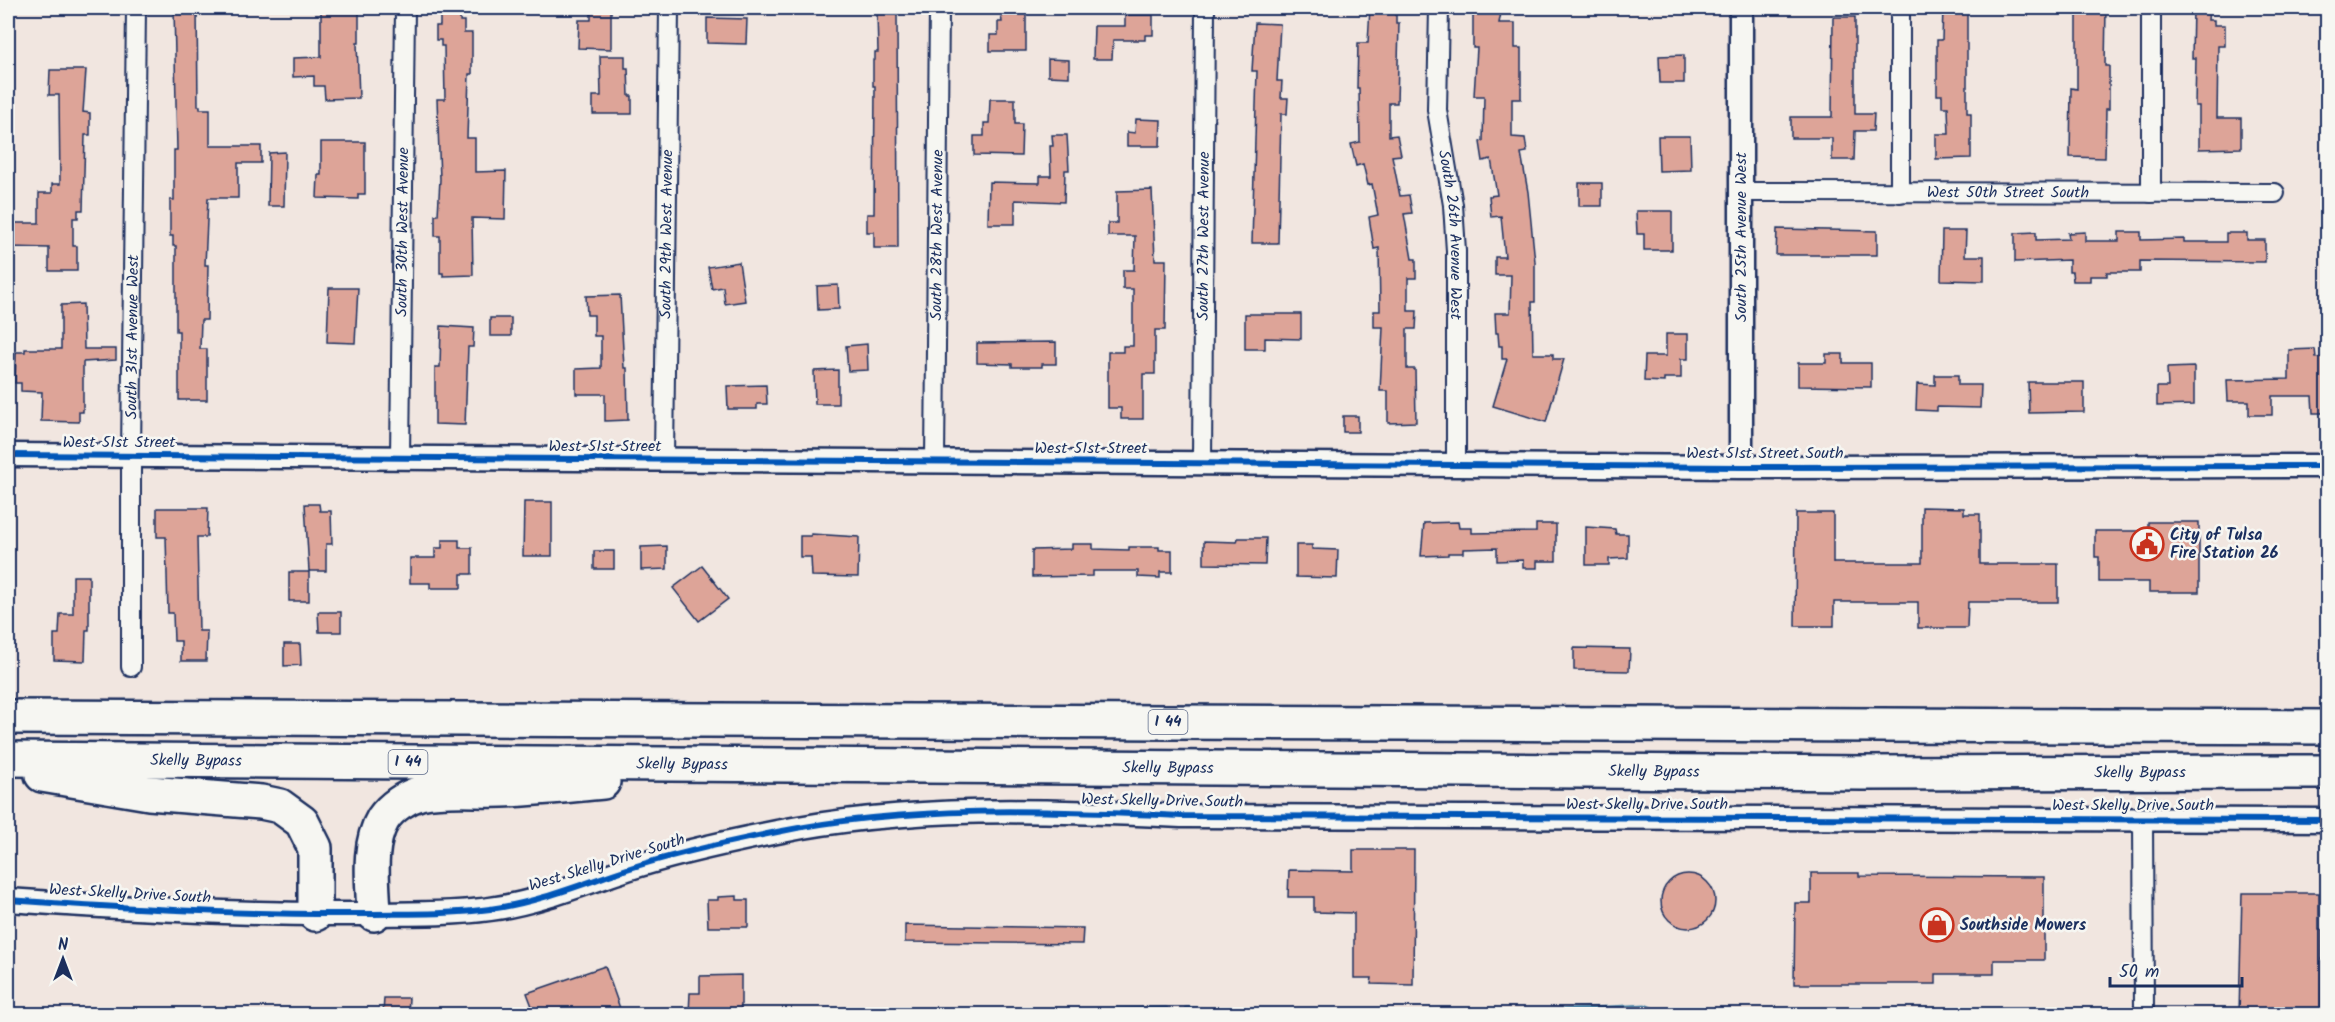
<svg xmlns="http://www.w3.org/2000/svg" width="2335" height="1022" viewBox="0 0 2335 1022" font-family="Kalam,sans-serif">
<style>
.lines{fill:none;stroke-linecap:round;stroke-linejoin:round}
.stream{stroke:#578bac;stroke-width:5}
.building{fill:#dda498;stroke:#1b2f5e;stroke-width:1.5}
.minor-casing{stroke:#1b2f5e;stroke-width:22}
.tertiary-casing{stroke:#1b2f5e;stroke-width:27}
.motorway-casing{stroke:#1b2f5e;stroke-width:38}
.minor{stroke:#f6f6f2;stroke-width:18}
.tertiary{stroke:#f6f6f2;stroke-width:22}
.motorway{stroke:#f6f6f2;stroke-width:33}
.cycleway-casing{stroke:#f6f6f2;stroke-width:10}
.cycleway{stroke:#0057b8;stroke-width:6}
.labels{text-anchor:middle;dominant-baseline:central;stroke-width:5;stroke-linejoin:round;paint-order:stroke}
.shield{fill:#f6f6f2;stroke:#5d6b8a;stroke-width:1.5}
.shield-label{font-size:15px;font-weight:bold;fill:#1b2f5e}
.street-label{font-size:16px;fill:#1b2f5e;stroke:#f6f6f2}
.poi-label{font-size:16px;font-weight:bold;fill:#1b2f5e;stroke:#f6f6f2;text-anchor:start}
</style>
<rect width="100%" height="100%" fill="#f1e6e0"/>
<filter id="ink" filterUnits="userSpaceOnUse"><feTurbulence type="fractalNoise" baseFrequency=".0167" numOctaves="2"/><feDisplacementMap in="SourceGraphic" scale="12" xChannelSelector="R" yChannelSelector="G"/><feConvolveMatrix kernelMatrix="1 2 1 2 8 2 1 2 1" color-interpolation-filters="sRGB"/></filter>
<g filter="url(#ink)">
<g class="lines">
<path class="stream" d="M1186,1009L1390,1014
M895,1014L1166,1009
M1506,1014L1645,1006L1663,1014"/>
</g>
<path class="building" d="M174,8H197L198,106H200V109H210V146H261V163H238V198H208L205,265H208L207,320H201L200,349H207V400H179V331H176V246H173V236H170V200H174V150H177Z
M321,8H359V43H357L359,98L325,99L324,86H314V76L293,77V58L321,57Z
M440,8H460V21H464V33H472V74H469L467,138H475V172L506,171L505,219L472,218L473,275L443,276V273H440V236H435V215H438L440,179L437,99H445L444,46H441V40H436V26H440Z
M591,8H611V49L578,48L579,20H591Z
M1370,8H1396V23H1399L1397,103H1389V136L1397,135L1401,155L1392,156L1400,196L1409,195L1412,213L1404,214L1412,259H1416V278H1408V311H1417L1416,329H1407V369H1415L1416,422L1388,423V391H1380L1383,327H1374V311H1380L1379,248L1374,249L1369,217L1378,215L1372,184L1368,185L1363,164L1356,166L1351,144L1360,142L1359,88H1357L1358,43H1368Z
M1473,8H1502L1499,23H1515V48H1521V99H1512V137L1525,138L1527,152L1521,153L1528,192L1535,262V302H1532L1533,354H1553V359H1564L1546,422L1493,406L1507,359H1502V346H1499L1498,333H1496L1495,313H1510L1511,275H1495V257H1505L1501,216L1491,217L1489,196L1497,195L1491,159L1483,161L1480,142L1483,141L1484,96H1474L1477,48H1473Z
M1943,8H1967V113H1971V158L1936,159V134H1949L1948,107H1942V95H1937V40H1942Z
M2077,8H2106L2105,66H2109V109H2106L2105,158L2070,157L2071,88L2077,89Z
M2193,8H2209L2208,20H2214V25H2225V46H2218L2217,118H2241V148L2199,149V106H2195L2196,58H2192Z
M877,11H897L898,248H874V232H867V214H874L875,86H873V60H875V52H878Z
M1001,14H1026V51H990V35H998V22H1002Z
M1125,15H1153V35H1145V40H1113L1112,59H1093L1094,26H1125Z
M1833,17H1855V114H1874L1873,131H1855L1854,160H1832V138H1791V117H1832Z
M707,18L747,19L746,44L707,43Z
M1255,23L1280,24L1277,81H1282L1281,98H1288L1287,114H1281L1278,243H1252L1257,71H1252Z
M1684,55V83H1660L1659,56Z
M600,56H625V68H628L629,96H632V114H593V96H601Z
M1048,59L1069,60V77L1048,76Z
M50,70H86L83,112L90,113V135H85L83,210H78V218H73V246H77V271H49V248L9,247L10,223H39V193H52V184H60L59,95H49Z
M990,99H1015V124H1022L1021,156L974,155V136H984V123H989Z
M1136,119L1161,120L1160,146H1127V132L1135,133Z
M1052,135H1067L1069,170H1065L1064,202L1015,200V224H988L989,182L1040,183V176H1051L1050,146H1053Z
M1658,136H1690L1691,170L1659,171Z
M321,142H365V194H358V199L317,198L318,175H321Z
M285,152L284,206H268L269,153Z
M1579,183H1602V206H1579Z
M1152,190L1155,260H1166L1165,330H1155V374H1143V419H1121V408H1108V352H1123V346H1133V289H1123V270H1134L1135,236H1108V223H1117V191Z
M1636,211H1672V250H1644V234H1637Z
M1777,229L1877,231V255H1776Z
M1942,231H1966L1965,256H1984V281L1941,280Z
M2036,232V240L2069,239L2068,233L2085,232V241H2119V232H2141V240L2184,239V242H2226V233H2247V240H2265V262L2140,261V272H2107V276H2090V281H2073L2072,272H2069V260L2015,262V233Z
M739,262L745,301L725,304L723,287L712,289L708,267Z
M838,285L839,309L818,310L817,286Z
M329,288H358L355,343L327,342Z
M620,295L624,368H627L628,420L605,421V394H576V369L601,368V336H594V315H587L586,296Z
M83,304L84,349H116V360L83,362V412H79V422L41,421L42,392L21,391V383H15L16,352H25V349H61V305Z
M1245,314H1301V339L1265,338V349H1245Z
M490,318H511V336H490Z
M441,326L474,328L473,347H468L465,425L435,424V367H440Z
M1666,334H1688V359H1681V378H1664V382L1644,381L1645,356H1666Z
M1056,342V364H1042V367H1012V364L977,363V343Z
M867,344L868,370L848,371L846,346Z
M2315,349L2316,358L2328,357V413H2313L2312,396H2272V415H2249V401H2228L2227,380L2289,379V350Z
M1826,354H1843V363H1871V387L1798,386V363H1826Z
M2194,367V405L2157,406V387H2168L2167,368Z
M838,370V404H815L814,371Z
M1935,375H1958V385H1981L1980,408L1937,407V411L1916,410L1917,384L1935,385Z
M2028,382H2084V412L2029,413Z
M766,385L767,404H757V409H728L727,386Z
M1343,416H1358V432H1343Z
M524,502H552V556H523Z
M305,504H319L320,511H331L332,544H326V571H309Z
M1922,507L1964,508V514H1980V564H2058V602H1968L1967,628H1918V602H1834V626H1795L1796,513H1833V563H1922Z
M157,508H208L207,537H197L199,631H207L206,661H181V641H174L173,613H168L166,537H157Z
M1458,522L1459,528H1472V533L1536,532V524H1556V561H1537V568H1523V560L1497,561V548L1463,549V553H1448V555L1421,556L1424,523Z
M2148,522H2199V592H2149V582H2099V557H2095V531H2148Z
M1586,527L1615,529L1616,534H1628V558L1609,559V565H1586Z
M811,534L859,537L858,577L812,576L811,557H800V536H811Z
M1238,538H1266L1265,565L1204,564V541L1237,542Z
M442,540H459V548H472V574H461V588H430V583H410V558H435V548H442Z
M1072,544H1093V549L1129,550V547H1159V550H1172V572H1160V578L1138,577V571H1093V576L1032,577V550L1072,549Z
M1296,545H1312V549L1338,550L1337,578L1296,577Z
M667,546V569L641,570V547Z
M594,551H614V569H594Z
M702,566L728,599L699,621L673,588Z
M289,572H309V601H289Z
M73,576H89V630H86L85,661L54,660V634H59L60,614H73Z
M318,612H341V632H319Z
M284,644H300L301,665L284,666Z
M1574,648L1630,649L1629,671L1574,670Z
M1353,850H1414L1413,985L1371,984L1372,978H1354V913L1314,912V897H1288L1289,870L1353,871Z
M1811,873H1859V876L2044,877V960H1994V974H1936V984H1794L1795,903H1811Z
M1661 901a27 27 0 1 1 54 0a27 27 0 1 1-54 0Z
M2242,893H2319V930H2322L2321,1014H2239Z
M737,896V900H748V927H708L707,900H718V897Z
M905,925L1083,928L1082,944L905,942Z
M605,966L622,1014H535L527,993Z
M741,975V1014H689L690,993H700V976Z
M384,998H409L408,1014H383Z"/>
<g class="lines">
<defs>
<g id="minor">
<path id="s1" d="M1439,8L1437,110L1453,205L1456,251V464"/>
<path d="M2151,8V193"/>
<path id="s2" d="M1740,192L2275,193"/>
<path d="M1900,193V8"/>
<path id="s3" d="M400,457L405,8"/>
<path id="s4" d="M664,460L669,8"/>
<path id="s5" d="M935,461L939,8"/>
<path id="s6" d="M1202,462L1205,8"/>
<path id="s7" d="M131,667V455L136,8"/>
<path d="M2143,818L2144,1014"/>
</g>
<path id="tertiary" d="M8,455L1741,467L2328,466
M1741,467V8
M8,900C125,908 241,915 359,914C402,913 447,915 490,909C537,903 582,884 627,869C676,853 727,842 777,832C909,805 1047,810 1181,816L2328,820"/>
<g id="motorway">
<path d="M8,717L2328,727"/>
<path id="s8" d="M8,759L1863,773L2328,772"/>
<path d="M42,775L149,793L261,802L280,806L302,822L315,848V914"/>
<path d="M374,914C373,883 367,846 383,819C391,807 406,797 420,793C446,787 476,791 502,790C536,789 569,785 603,782"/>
</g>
</defs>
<use href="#minor" class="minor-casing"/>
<use href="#tertiary" class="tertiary-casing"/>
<use href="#motorway" class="motorway-casing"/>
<use href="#minor" class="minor"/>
<use href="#tertiary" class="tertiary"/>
<use href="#motorway" class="motorway"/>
<defs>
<path id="cycleway" d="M8,455L1741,467L2328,466
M8,900C125,908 241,915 359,914C402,913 447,915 490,909C537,903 582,884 627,869C676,853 727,842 777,832C909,805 1047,810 1181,816L2328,820"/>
</defs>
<use href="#cycleway" class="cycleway-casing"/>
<use href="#cycleway" class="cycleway"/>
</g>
</g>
<defs>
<symbol id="civic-ring" viewBox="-11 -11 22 22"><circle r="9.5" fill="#f6f6f2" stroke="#c8321e" stroke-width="1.5"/><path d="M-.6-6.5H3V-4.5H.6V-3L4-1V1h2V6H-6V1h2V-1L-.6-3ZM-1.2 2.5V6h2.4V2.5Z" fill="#c8321e"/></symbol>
<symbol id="shop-ring" viewBox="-11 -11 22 22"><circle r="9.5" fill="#f6f6f2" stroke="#c8321e" stroke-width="1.5"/><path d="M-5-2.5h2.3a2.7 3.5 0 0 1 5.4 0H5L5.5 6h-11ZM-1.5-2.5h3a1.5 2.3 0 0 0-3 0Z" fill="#c8321e"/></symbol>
</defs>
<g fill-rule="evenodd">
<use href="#civic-ring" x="2128" y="525" width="38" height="38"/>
<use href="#shop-ring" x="1918" y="906" width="38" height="38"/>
</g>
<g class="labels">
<g class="shield">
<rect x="1148.5" y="710" width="39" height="24" rx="4.5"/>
<rect x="388.5" y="750" width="39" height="24" rx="4.5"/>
</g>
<g class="shield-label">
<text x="1168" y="722">I 44</text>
<text x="408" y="762">I 44</text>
</g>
<g class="street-label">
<text stroke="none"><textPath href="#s2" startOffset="268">West 50th Street South</textPath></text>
<text stroke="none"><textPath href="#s3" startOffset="225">South 30th West Avenue</textPath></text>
<text stroke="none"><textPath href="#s4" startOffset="226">South 29th West Avenue</textPath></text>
<text stroke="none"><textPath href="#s5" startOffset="226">South 28th West Avenue</textPath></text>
<text stroke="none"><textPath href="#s6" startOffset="226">South 27th West Avenue</textPath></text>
<text stroke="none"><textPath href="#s1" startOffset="228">South 26th Avenue West</textPath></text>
<text transform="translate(1741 237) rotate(-90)">South 25th Avenue West</text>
<text stroke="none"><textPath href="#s7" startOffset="330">South 31st Avenue West</textPath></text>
<text x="119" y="442">West 51st Street</text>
<text x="605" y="446">West 51st Street</text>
<text x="1091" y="448">West 51st Street</text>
<text x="1765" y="453">West 51st Street South</text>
<text stroke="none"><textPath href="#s8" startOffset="188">Skelly Bypass</textPath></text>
<text stroke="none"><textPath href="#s8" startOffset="674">Skelly Bypass</textPath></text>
<text stroke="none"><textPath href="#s8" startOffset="1160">Skelly Bypass</textPath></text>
<text stroke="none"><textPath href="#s8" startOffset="1646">Skelly Bypass</textPath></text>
<text stroke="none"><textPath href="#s8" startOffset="2132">Skelly Bypass</textPath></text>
<text transform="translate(1162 801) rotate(1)">West Skelly Drive South</text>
<text x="1647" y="804">West Skelly Drive South</text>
<text x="2133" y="805">West Skelly Drive South</text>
<text transform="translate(607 863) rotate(-17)">West Skelly Drive South</text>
<text transform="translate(130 894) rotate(3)">West Skelly Drive South</text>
</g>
<g class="poi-label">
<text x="2170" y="535">City of Tulsa<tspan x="2170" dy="18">Fire Station 26</tspan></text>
<text x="1960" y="925">Southside Mowers</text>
</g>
</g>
<rect width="2335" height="1022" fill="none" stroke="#f6f6f2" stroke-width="30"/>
<rect x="15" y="15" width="2305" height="992" fill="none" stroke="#1b2f5e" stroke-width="2" filter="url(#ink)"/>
<g transform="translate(63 959)" stroke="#f6f6f2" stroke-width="4.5" paint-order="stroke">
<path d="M0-4.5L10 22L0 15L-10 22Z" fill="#1b2f5e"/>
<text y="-9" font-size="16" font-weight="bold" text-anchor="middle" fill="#1b2f5e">N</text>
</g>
<path d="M2110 977v9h132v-9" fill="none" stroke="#1b2f5e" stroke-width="3"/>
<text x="2119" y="977" font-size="18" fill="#1b2f5e" stroke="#f6f6f2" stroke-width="4.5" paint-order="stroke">50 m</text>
</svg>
